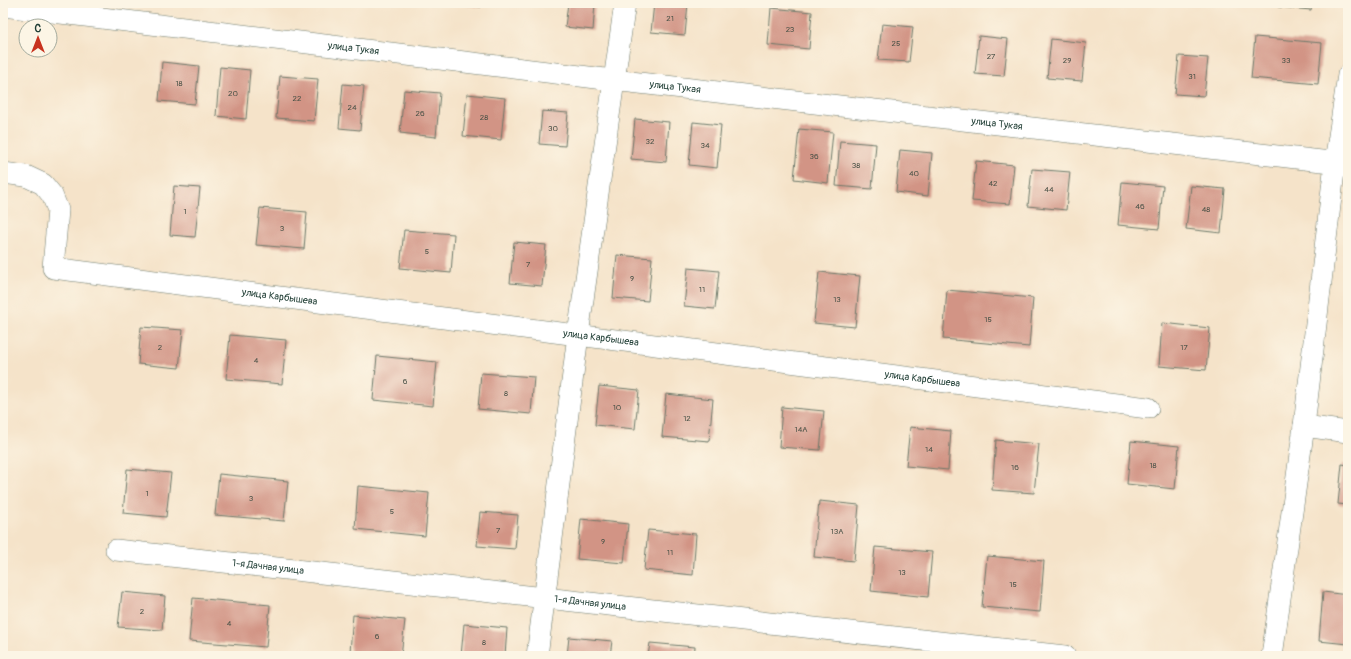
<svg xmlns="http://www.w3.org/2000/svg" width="1351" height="659" viewBox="0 0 1351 659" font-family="Pangolin,sans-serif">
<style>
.building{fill:#d29485}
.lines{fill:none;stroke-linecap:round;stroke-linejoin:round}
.minor-casing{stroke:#6a7768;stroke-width:22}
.minor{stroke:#fff;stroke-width:21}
.labels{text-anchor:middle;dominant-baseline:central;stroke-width:3.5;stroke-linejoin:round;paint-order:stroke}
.number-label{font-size:8px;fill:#4c5348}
.street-label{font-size:10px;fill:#1f3d34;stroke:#fcf5e5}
</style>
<rect width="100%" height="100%" fill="#fcf5e5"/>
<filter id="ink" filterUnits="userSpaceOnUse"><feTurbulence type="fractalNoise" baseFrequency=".025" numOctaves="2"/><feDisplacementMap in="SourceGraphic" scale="8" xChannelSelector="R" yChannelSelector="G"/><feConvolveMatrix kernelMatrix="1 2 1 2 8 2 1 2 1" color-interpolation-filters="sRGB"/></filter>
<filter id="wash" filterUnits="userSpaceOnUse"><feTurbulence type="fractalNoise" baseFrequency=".012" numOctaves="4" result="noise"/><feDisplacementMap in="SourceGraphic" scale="16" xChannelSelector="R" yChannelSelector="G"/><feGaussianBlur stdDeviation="0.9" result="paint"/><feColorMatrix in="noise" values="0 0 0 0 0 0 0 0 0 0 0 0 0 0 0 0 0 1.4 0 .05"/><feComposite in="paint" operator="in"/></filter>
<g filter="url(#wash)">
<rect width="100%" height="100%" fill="#f5e3c9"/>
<g id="blocks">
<path class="building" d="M454,3H482L481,7L454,4Z
M568,3H595L593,30L565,27Z
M654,3H688L685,35L651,32Z
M1278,3H1312L1311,10L1278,7Z
M771,8L812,12L809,49L768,45Z
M882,24L913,27L909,62L878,60Z
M979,36L1008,39L1004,76L975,74Z
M1255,37L1322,43L1318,84L1251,78Z
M1051,39L1086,43L1082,81L1047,78Z
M1179,56L1208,58L1204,96L1175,94Z
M162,62L199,66L195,104L159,101Z
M220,67L250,70L246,119L216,116Z
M280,76L318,79L314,121L276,118Z
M343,84L364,86L360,130L339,128Z
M404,90L440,93L436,137L400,133Z
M467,94L505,98L501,140L463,136Z
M542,111L568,113L565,146L539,144Z
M635,119L669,122L666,162L631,159Z
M693,122L721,125L717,168L689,165Z
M799,129L833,132L828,183L794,179Z
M840,141L876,144L872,189L836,186Z
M900,150L932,153L928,196L896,192Z
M976,161L1014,165L1010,204L972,201Z
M1032,169L1070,172L1066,210L1028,206Z
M1122,182L1163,186L1159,229L1118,225Z
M174,186L200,188L195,237L170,235Z
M1191,186L1225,189L1221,233L1186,229Z
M260,208L307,212L304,249L256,245Z
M404,230L454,234L451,273L400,268Z
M514,242L546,245L542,286L510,283Z
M617,255L652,258L648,301L613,298Z
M688,268L719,271L715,309L684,306Z
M819,272L860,276L855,327L814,323Z
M947,290L1033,298L1029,347L943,339Z
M1162,323L1210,328L1206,370L1159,366Z
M141,327L183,330L179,368L138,364Z
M230,335L286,340L282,384L226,379Z
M377,356L437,362L433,406L373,400Z
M481,373L534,377L531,414L478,409Z
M599,386L639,390L635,429L595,425Z
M666,394L713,399L709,441L662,437Z
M782,407L824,411L820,450L779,447Z
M910,427L951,431L948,470L906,466Z
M996,440L1039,444L1034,493L992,490Z
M1131,441L1179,446L1175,489L1127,484Z
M1342,464L1348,465V505L1338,504Z
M127,469L171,473L166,517L123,513Z
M219,474L288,481L284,521L215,515Z
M358,486L429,493L425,536L355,529Z
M819,501L859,505L854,561L814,557Z
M480,512L518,515L515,549L477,546Z
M581,519L628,524L624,563L577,559Z
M648,530L696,534L693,575L644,570Z
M875,547L932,552L928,597L871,591Z
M987,556L1044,561L1040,612L982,607Z
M122,592L165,596L162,630L118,627Z
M1323,592L1348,595V644L1319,641Z
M193,598L270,605L266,647L189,641Z
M353,615L405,620L401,656L350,652Z
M464,624L507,628L505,656H461Z
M569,637L612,641L610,656H567Z
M650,643L695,647L694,656H648Z"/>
</g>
</g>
<g filter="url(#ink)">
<use href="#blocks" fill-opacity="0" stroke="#6a7768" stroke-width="1"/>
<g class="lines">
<defs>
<g id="minor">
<path id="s1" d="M3,6L613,80L1348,164"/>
<path id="s2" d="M3,173L26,176L43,184L52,195L58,210L53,268L1148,408"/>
<path d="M1304,426L1348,432"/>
<path id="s3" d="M116,550L1065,656"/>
<path d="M537,656L578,335L625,3"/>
<path d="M1272,656L1304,426L1335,163L1348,75"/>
</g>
</defs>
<use href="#minor" class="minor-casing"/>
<use href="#minor" class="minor"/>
</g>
</g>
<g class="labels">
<g class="number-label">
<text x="670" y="18">21</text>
<text x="790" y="29">23</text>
<text x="896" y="43">25</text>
<text x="991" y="56">27</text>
<text x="1067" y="60">29</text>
<text x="1286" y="60">33</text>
<text x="1192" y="76">31</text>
<text x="179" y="83">18</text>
<text x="233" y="93">20</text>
<text x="297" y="98">22</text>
<text x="352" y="107">24</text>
<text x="420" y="113">26</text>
<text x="484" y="117">28</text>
<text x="553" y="128">30</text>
<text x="650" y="141">32</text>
<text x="705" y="145">34</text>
<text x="814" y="156">36</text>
<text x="856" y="165">38</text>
<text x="914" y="173">40</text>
<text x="993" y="183">42</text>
<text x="1049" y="189">44</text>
<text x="1140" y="206">46</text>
<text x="1206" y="209">48</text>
<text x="185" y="211">1</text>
<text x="282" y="228">3</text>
<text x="427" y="251">5</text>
<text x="528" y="264">7</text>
<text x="632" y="278">9</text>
<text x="702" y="289">11</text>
<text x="837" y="299">13</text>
<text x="988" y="319">15</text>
<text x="160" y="347">2</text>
<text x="1184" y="347">17</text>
<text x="256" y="360">4</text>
<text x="405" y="381">6</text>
<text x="506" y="393">8</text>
<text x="617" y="407">10</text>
<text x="687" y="418">12</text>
<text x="801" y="429">14А</text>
<text x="929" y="449">14</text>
<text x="1153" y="465">18</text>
<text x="1015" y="467">16</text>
<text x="147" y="493">1</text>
<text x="251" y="498">3</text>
<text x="392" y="511">5</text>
<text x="498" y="530">7</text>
<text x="837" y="531">13А</text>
<text x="603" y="541">9</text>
<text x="670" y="552">11</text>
<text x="902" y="572">13</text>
<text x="1013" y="584">15</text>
<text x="142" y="611">2</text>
<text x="229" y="623">4</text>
<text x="377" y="636">6</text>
<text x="484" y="642">8</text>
</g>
<g class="street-label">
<text stroke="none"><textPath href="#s1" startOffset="353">улица Тукая</textPath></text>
<text stroke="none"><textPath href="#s1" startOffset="677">улица Тукая</textPath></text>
<text stroke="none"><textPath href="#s1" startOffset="1001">улица Тукая</textPath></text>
<text stroke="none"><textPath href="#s2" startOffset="359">улица Карбышева</textPath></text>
<text stroke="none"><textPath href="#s2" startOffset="683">улица Карбышева</textPath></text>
<text stroke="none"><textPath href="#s2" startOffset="1007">улица Карбышева</textPath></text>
<text stroke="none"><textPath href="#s3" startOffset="153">1-я Дачная улица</textPath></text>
<text stroke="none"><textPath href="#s3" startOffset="477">1-я Дачная улица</textPath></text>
</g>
</g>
<rect width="1351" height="659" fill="none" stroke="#fcf5e5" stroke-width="16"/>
<g transform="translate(38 38)"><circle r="19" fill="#fcf5e5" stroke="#a4ab9e"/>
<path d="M0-3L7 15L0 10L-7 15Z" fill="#c8321e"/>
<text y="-6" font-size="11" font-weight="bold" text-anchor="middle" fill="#1f3d34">С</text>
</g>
</svg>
